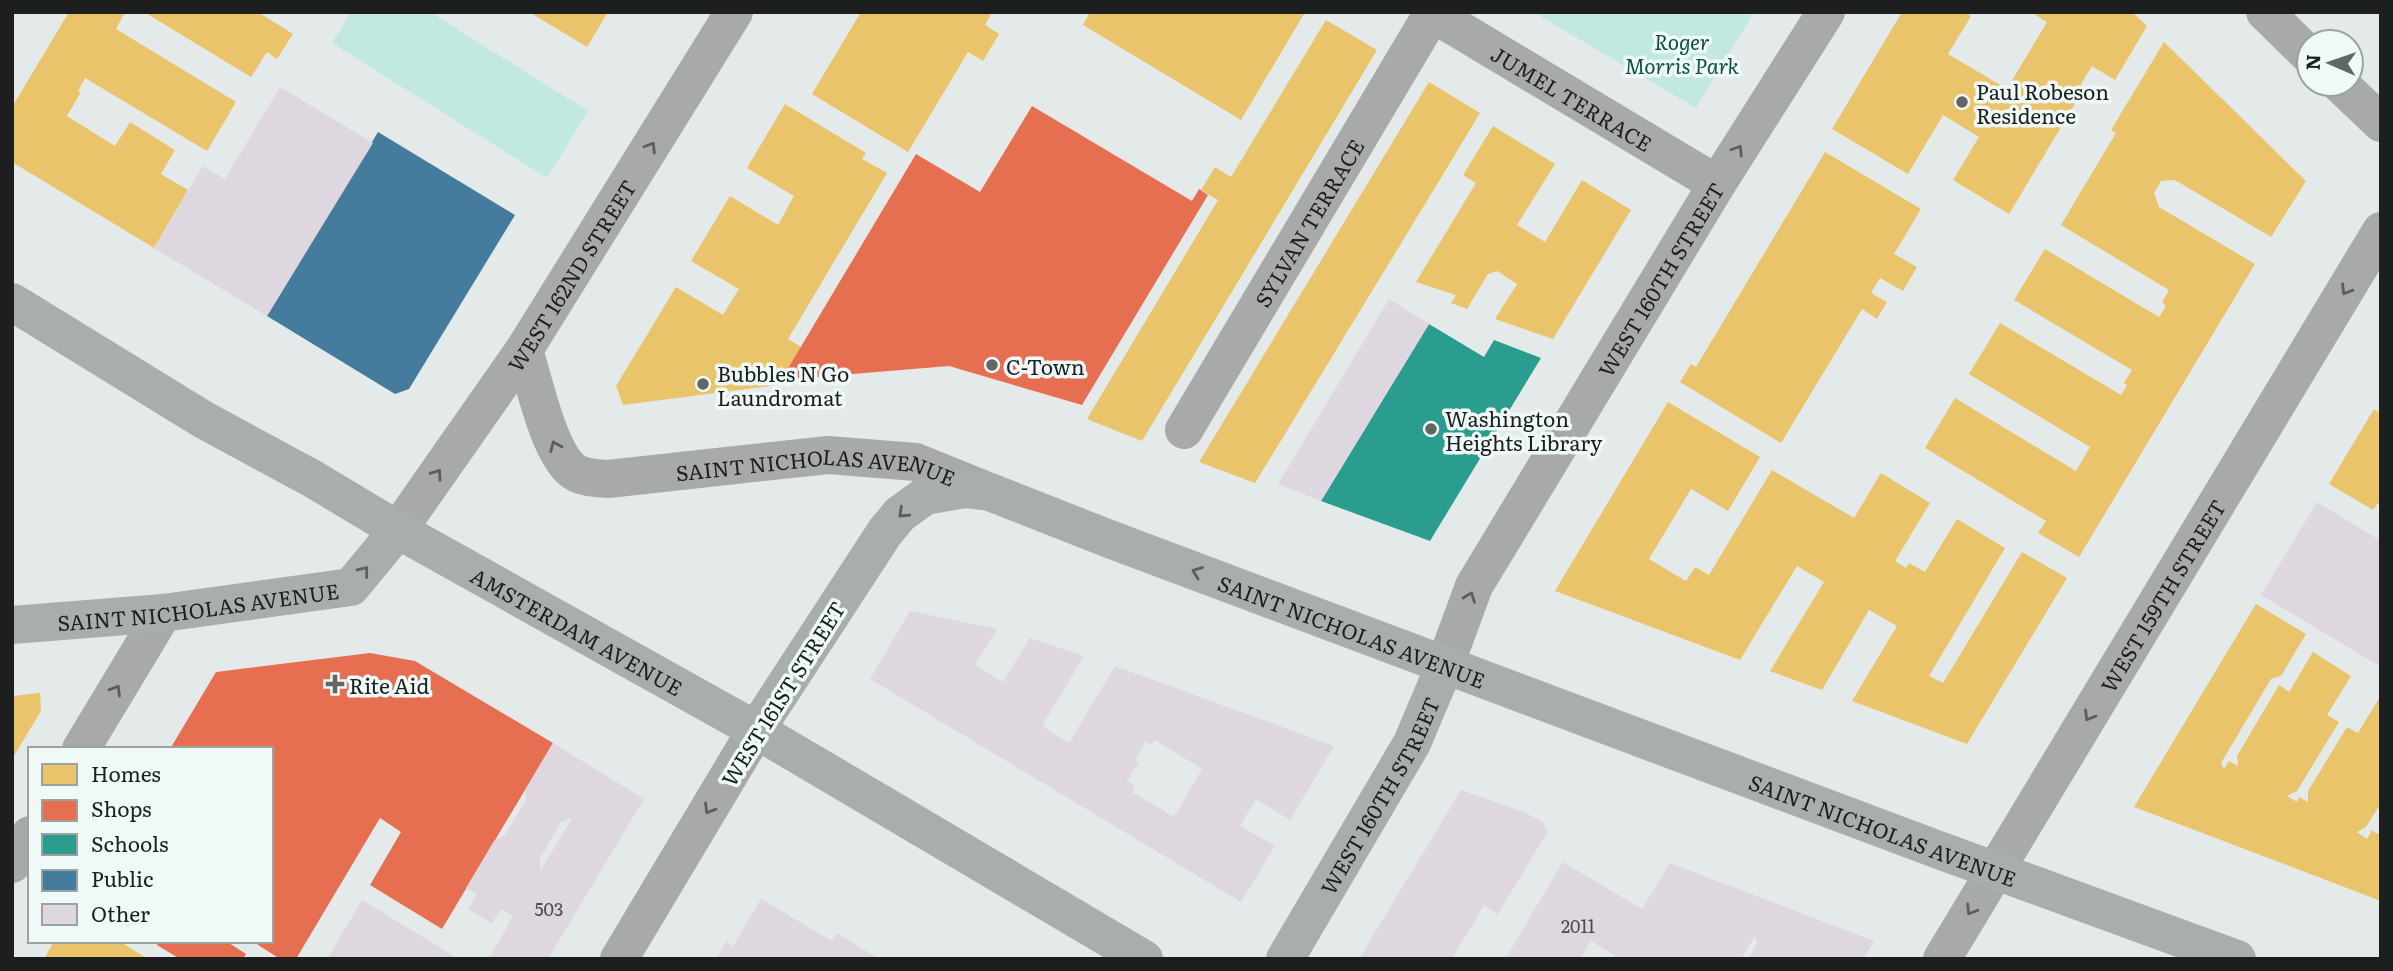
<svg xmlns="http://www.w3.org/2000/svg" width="2393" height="971" viewBox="0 0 2393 971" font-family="Literata,serif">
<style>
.green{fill:#c1e9e2}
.homes{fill:#e9c46a}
.shops{fill:#e76f51}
.schools{fill:#2a9d8f}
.public{fill:#457b9d}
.building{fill:#ded7df;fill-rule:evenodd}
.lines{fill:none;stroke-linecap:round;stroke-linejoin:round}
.minor{stroke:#a8aaa9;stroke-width:38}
.major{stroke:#a8adad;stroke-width:38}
.oneway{stroke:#5b5e5d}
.oneway2{stroke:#5b5f5e}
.poi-dot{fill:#626665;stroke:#eff9f7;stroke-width:2.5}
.labels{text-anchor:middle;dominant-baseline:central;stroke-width:7;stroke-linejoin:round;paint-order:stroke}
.number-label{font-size:18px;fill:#4c4d4e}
.park-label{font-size:21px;font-style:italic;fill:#0c5049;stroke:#eff9f7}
.poi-label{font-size:21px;fill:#1c1f1e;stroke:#eff9f7;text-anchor:start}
.street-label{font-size:21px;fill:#1c1f1e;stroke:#eff9f7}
</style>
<rect width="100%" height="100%" fill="#e4eae9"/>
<path class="green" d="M351,12H430L588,111L547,178L332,43Z
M1533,12H1754L1696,108Z"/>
<path class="homes" d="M69,12H125L116,29L236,102L207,151L85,78L78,91L81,92L67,116L115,146L130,122L175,150L161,174L188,190L154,248L12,162V107Z
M144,12H258L293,34L277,59L267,52L251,77Z
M529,12H608L587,47Z
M861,12H992L985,25L999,34L983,61L968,52L908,152L812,94Z
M1090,12H1302L1304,14L1241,120L1083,25Z
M1902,12H1965L1971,16L1948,54L2007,89L2047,22L2031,12H2132L2147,26L2115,80L2092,66L2081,84L2085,87L2009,214L1953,180L1979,137L1943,115L1908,174L1832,129Z
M1326,20L1377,50L1236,285L1142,441L1087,419L1218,200L1201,190L1215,167L1231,177Z
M2164,42L2306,181L2271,237L2175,180L2161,181L2154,193L2159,207L2255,264L2079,557L2038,533L2046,521L1925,448L1955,398L2076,471L2090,447L1969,374L2000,323L2121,395L2127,385L2124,383L2132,370L2014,300L2045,249L2159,317L2166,306L2162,302L2169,290L2061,225L2116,133L2111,130Z
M1429,82L1480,113L1433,191L1255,483L1199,462Z
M785,104L866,153L862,159L887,173L788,339L801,347L778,385L623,405L616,386L676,287L723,315L739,289L691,261L730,196L778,225L794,196L747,168Z
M1493,126L1555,164L1517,225L1545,242L1582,180L1631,210L1553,339L1495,319L1517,284L1497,271L1488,274L1467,309L1451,303L1456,295L1416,282L1476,183L1463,175Z
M1825,152L1921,209L1894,254L1917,267L1903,291L1880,278L1871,293L1887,302L1877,319L1862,309L1781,443L1680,382L1691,364L1696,367Z
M1668,402L1760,457L1728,511L1691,489L1649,559L1686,581L1695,567L1709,575L1772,470L1854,518L1881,473L1930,503L1895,561L1906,568L1909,563L1925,572L1957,519L2005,548L1929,676L1943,683L2022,552L2067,578L1967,744L1852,701L1897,626L1869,610L1822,690L1770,671L1824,582L1797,566L1740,660L1555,591Z
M2374,409L2381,414V504L2378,503L2373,510L2329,484Z
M2256,604L2306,634L2281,676L2271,679L2221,763L2224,769L2229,761L2238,766L2237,756L2279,685L2289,692L2313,652L2351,676L2327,715L2339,722L2297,791L2287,796L2297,802L2299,797L2308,802V791L2347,727L2358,733L2381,695V803L2366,827L2357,832L2367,839L2372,830L2381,836V901L2134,807Z
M40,693L41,711L12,759V696Z
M54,941H119L148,959H44Z"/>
<path class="shops" d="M1032,106L1192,201L1199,189L1208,195L1082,405L949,366L781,380L916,154L980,192Z
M370,653L415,661L553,743L442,929L370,885L401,832L380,818L296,959H280L252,941H271V749H170L216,672Z
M157,941H230L229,943L246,954L243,959H180L157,945Z"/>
<path class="schools" d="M1429,324L1484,357L1494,340L1541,358L1430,541L1321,501Z"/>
<path class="public" d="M378,132L515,215L409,389L395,394L267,316Z"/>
<path class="building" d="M280,87L373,143L267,316L154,248L203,166L225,179Z
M1389,299L1429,324L1321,501L1278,484Z
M2317,502L2381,541V667L2261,595Z
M910,611L997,629L975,665L1003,682L1030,638L1084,656L1042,726L1069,743L1115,666L1334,746L1290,820L1256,799L1240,826L1275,846L1241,902L870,679ZM1155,740L1202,769L1174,817L1132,792L1135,786L1127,781L1139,762L1135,760L1146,741L1152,745Z
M553,743L644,799L548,959H489L513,916L501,909L492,923L468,909L477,894L466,888L494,841L505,835L526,800L525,790ZM572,818L561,837L540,871V858L561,822Z
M1461,790L1524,812L1543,822L1547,833L1498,914L1484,905L1452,959H1359Z
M1563,862L1642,909L1670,863L1874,941L1864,959H1748L1757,943L1755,936L1741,959H1612L1614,955L1591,941L1580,959H1505Z
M761,899L832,941L837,933L879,959H716L726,942L733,946Z
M362,900L459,959H327Z"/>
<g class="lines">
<g class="minor">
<path id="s1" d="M1430,12L1717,184"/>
<path d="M2265,12L2309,55"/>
<path d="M2340,84L2381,123"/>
<path id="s2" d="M524,350C534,381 548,450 572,470C581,478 597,478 608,479L828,455L916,462L990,492"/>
<path id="s3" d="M1184,430L1432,14"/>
<path id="s4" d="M398,530L524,350L734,12"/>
<path id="s5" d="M1445,665L1474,586L1717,184L1826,12"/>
<path d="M81,749L163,613"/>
<path d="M12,864L30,835"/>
<path d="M619,959L756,730"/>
<path id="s6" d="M1942,959L2381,231"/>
</g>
<g class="major">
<path id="s7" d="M12,302L204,420L313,479L398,530L756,730L1144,959"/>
<path id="s8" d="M12,625L163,613L351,587L398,530"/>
<path id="s9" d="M756,730L885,532L900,514L925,496L965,489L990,492L1112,540L1936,849L2237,959"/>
<path id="s10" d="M1285,959L1412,743L1445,665"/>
</g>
</g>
<defs><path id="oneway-chevron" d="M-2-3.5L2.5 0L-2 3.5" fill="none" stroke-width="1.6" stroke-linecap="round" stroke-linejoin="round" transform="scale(1.75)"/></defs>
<g class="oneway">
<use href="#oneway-chevron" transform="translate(651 147) rotate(-58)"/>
<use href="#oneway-chevron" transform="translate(1738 150) rotate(-58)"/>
<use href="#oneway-chevron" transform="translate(2346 290) rotate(121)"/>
<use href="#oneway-chevron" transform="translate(555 446) rotate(-113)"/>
<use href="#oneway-chevron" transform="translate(437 474) rotate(-55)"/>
<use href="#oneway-chevron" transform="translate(1470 597) rotate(-69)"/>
<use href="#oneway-chevron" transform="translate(116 690) rotate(-59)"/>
<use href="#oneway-chevron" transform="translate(2089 716) rotate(121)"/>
<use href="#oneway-chevron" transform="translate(709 809) rotate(121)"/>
<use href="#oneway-chevron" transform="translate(1971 910) rotate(122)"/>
</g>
<g class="oneway2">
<use href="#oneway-chevron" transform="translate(903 513) rotate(137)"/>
<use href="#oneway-chevron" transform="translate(364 571) rotate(-51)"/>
<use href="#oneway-chevron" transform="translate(1197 572) rotate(-159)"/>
</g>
<g class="poi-dot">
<circle cx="1962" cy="102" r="7"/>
<circle cx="992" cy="365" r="7"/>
<circle cx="703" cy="384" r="7"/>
<circle cx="1431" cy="429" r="7"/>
<path d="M331.5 673.5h7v7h7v7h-7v7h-7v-7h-7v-7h7z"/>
</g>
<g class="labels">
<g class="number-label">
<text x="549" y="908">503</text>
<text x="1578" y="925">2011</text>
</g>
<g class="park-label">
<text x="1682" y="40">Roger<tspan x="1682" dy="24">Morris Park</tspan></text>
</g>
<g class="poi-label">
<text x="1976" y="90">Paul Robeson<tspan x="1976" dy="24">Residence</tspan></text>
<text x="1006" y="365">C-Town</text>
<text x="717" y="372">Bubbles N Go<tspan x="717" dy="24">Laundromat</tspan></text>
<text x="1445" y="417">Washington<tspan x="1445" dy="24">Heights Library</tspan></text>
<text x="349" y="684">Rite Aid</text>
</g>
<g class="street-label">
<text stroke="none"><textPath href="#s1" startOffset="166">JUMEL TERRACE</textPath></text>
<text stroke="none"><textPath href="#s3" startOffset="242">SYLVAN TERRACE</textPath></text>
<text stroke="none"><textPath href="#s4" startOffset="308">WEST 162ND STREET</textPath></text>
<text stroke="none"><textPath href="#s5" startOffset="443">WEST 160TH STREET</textPath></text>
<text stroke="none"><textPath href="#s2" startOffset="378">SAINT NICHOLAS AVENUE</textPath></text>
<text stroke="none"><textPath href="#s6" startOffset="425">WEST 159TH STREET</textPath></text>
<text stroke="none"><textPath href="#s8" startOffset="187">SAINT NICHOLAS AVENUE</textPath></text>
<text stroke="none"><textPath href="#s7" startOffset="654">AMSTERDAM AVENUE</textPath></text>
<text stroke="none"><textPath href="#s9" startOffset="744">SAINT NICHOLAS AVENUE</textPath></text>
<text transform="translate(782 693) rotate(-58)">WEST 161ST STREET</text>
<text stroke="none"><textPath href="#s10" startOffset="189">WEST 160TH STREET</textPath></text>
<text stroke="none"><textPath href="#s9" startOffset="1311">SAINT NICHOLAS AVENUE</textPath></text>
</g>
</g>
<rect width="2393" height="971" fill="none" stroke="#1c1f1e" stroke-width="28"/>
<rect x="28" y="747" width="245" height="196" fill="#eff9f7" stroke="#9ba2a0" stroke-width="2"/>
<rect x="42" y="764" width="35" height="21" fill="#e9c46a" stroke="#9ba2a0" stroke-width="2"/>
<text x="91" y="782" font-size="21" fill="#1c1f1e">Homes</text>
<rect x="42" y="800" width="35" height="21" fill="#e76f51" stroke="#9ba2a0" stroke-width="2"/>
<text x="91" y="817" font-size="21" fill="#1c1f1e">Shops</text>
<rect x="42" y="834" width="35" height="21" fill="#2a9d8f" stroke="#9ba2a0" stroke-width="2"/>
<text x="91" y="852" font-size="21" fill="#1c1f1e">Schools</text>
<rect x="42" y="870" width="35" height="21" fill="#457b9d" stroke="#9ba2a0" stroke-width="2"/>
<text x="91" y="887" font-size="21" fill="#1c1f1e">Public</text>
<rect x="42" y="904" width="35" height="21" fill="#ded7df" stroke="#9ba2a0" stroke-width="2"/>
<text x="91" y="922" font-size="21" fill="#1c1f1e">Other</text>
<g transform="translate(2330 63) rotate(272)"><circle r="33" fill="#eff9f7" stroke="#9ba2a0" stroke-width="2"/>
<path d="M0-5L12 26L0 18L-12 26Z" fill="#626665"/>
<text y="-10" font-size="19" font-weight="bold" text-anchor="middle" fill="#1c1f1e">N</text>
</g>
</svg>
